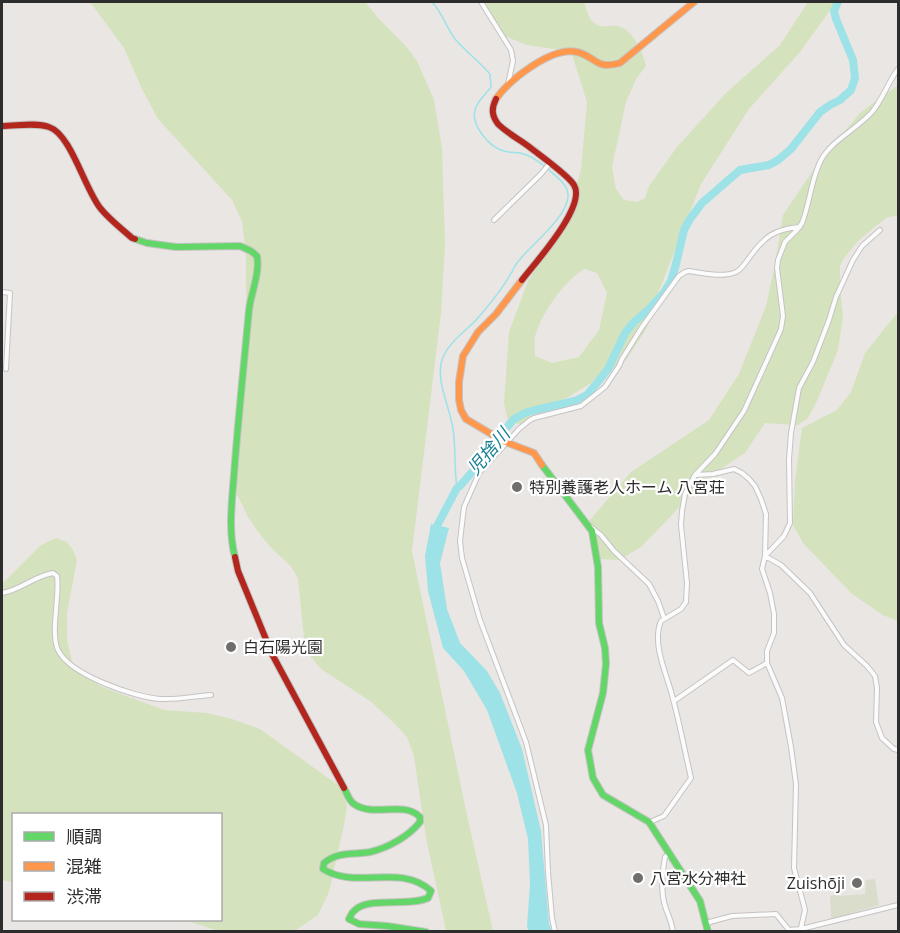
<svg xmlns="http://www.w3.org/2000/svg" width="900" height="933" viewBox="0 0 900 933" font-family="'Open Sans','Noto Sans JP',sans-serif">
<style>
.green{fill:#d4e3be;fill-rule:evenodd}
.cemetery{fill:#daddcb}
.water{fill:#9ce2e7}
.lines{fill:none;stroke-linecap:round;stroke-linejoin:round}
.stream{stroke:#9ce2e7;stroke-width:1.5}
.river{stroke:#9ce2e7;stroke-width:8}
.street-casing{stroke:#c5c3c3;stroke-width:6}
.fast-casing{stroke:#c5c3c3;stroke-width:8}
.slow-casing{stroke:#c5c3c3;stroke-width:8}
.jam-casing{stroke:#c5c3c3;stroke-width:8}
.street{stroke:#fcfbfb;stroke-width:4}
.fast{stroke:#63d668;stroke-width:6}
.slow{stroke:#ff974d;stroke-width:6}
.jam{stroke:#b3261e;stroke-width:6}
.poi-dot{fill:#6f6e6d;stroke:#fff;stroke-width:2}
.labels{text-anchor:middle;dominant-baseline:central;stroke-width:4.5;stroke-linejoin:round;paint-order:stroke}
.poi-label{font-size:16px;fill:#2d2d2d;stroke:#fff;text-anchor:start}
.water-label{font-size:18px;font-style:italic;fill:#157e91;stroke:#fff}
</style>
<rect width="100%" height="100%" fill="#eae6e3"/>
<path class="green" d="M90,2H365L380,20L404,44L417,61L434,100L442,148L445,245L441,313L412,551L467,815L493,931H446L426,838L414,756L407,737L391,720L370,701L321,669L305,649L298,579L291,566L273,550L258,532L248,517L237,494L235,451L242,415L246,328V256L242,221L232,200L158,119L142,89L124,48Z
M481,2H584C586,8 588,18 594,23C602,29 609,25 617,26C633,29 643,52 646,66L636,79L626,102L612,167L616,189L624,200L637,202L645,198L649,186L677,147L726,93L780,45L808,2H836L800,52L749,109L701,184L659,291L647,328L626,360L588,385L522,425L508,421L504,403L509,332L528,281L565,226L581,170L587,102L570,48L554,49L527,45L502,35ZM584,269L597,273L607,293L599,330L579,357L552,363L535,356C535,350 534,343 535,337C540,315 565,280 584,269Z
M898,85V215L886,218L859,240L844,258L840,266V288L843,317L838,350L817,401L808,418L798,425L765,423L745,453L702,481L671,516L641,547L619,560L600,559L592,539L590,520L631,472L709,420L739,374L766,306L775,264L783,215L820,160L861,112Z
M898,312V621L883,615L852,594L803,543L793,525L795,481L802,428L837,410L851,392L865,353Z
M56,538L67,542L73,550L77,560L67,613V640L72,661L79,671L102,687L164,710L207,713L232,719L260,729L342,788L347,806L344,825L329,892L318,915L293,932L218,931L185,920H220V814H14L13,882L2,880V584L41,545Z"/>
<path class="cemetery" d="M875,879L879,905L832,919L831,917L830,896L838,894L839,896L865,894L866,880Z"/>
<path class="water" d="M431,524L449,528L440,563L447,609L460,643L487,671L500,693L522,749L541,831L549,924L552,931H529L527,927L530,883L528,839L517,793L487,710L464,671L443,648L428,591L425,556Z"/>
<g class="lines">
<path class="stream" d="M432,2C442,12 446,27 455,39C466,52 479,61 490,74L491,87C486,94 477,101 475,110C471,125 488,145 501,150C507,153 514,152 520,153C529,155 537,160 544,166
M457,488C454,468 456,449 453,429C450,407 434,378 443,357C450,341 466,331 477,319C489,305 501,291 510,275C513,271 514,267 517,263C529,246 570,216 568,194C567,183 555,176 548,169"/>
<path class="river" d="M434,536L438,524L457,488L460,486L496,444L503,432L514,419L525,413L535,410L575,401L587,395L597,383L608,369L625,333L634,322L648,310L663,294L671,281L676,264L684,230L690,219L702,203L740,170L769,165L778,160L791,149L820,112L830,105L840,100L851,90L855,78L853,60L836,19L834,11L838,2"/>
<defs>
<path id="street" d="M481,2L511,50L513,61L508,84
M494,220L541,174L550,163
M2,292L10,293L6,369
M696,475L713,474L734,469L742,473L749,479L755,486L761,499L766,514L765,556L762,569L770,593L774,614V633L767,651V663L782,698L791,747L796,784L794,868L805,910L800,932
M591,527L601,535L614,551L649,584L658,601L664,618
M765,556L784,536L790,523L789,459L791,433L799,388L813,362L829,320L836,297L853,260L862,246L880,230
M765,556L781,565L810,593L844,645L867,666L875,676L877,688L876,722L882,738L894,749L898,750
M2,593C21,590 34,576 53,573L57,576C60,596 50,633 58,650C70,675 134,697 160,699C177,700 195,696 211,695
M674,701L733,660L749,673L767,663
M650,822L664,816L691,778C685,752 680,725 673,699C668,676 651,645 661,621L681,609L686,602L687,583L681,525L682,511L685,494L695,475L715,454L744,411L778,336L781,329L783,316L777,268L778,260L785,242L797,230L802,223C810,203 811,179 821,160C831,141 857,129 872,112C883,99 888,82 898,69
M669,854L665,857C662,874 660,892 666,909C669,917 672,923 673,932
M706,923L732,916L776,914L789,930L801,929L898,905
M555,932L552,918L548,872L546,825L526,742L480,620L462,558L460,541L464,507L479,473L519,429L530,420L534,418L581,406L605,387L619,366L622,359L642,327L679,276L685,272L689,271C703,273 723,278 736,272C742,269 745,263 749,258C764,237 774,229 800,227"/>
<path id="fast" d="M135,239L147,243L176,247L240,246L251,251L257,256C260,274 251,293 249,310C244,365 238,420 234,475C232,501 228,531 235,557
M542,465L592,531L598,567L599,623L605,648L606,664L603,693L588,750L593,778L603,795L649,822L700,901L708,932
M344,788C347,793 349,801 354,804C374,818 403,800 420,817V822C409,836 388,848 370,852C354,855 338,851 324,863L323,869C356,890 402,863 431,891L428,898C408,907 367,896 354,911C351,913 351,916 349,919L359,924L387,926L426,932"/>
<path id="slow" d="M496,99C509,80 552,46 577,52C597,57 595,70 620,63L694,2
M522,280L496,314L478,332L463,356L459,382V400L461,410L466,419L503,441L534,453L542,465"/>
<path id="jam" d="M496,99C491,109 492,116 498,124C508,134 521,140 532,149C541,156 569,176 574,185C587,206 535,263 522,280
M2,126C17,126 35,122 49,127C71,134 85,190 101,209C110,220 122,229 132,238L135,239
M235,557L238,571L272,654L344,788"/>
</defs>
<use href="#street" class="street-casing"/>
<use href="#fast" class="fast-casing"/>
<use href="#slow" class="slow-casing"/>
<use href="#jam" class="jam-casing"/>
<use href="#street" class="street"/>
<use href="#fast" class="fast"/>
<use href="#slow" class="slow"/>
<use href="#jam" class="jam"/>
</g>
<g class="poi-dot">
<circle cx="517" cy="487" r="6"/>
<circle cx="231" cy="647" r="6"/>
<circle cx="638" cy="878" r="6"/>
<circle cx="857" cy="883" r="6"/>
</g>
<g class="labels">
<g class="poi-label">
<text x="529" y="487">特別養護老人ホーム 八宮荘</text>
<text x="243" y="647">白石陽光園</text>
<text x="650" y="878">八宮水分神社</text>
<text x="845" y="883" text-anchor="end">Zuishōji</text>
</g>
<g class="water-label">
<text transform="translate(488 451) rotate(-50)">児捨川</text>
</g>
</g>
<rect width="900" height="933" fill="none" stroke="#2d2d2d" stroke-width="6"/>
<rect x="12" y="813" width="210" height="108" fill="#ffffff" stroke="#ababab" stroke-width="1.5"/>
<rect x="24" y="832" width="30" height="9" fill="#63d668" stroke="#ababab" stroke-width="1.5"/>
<text x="66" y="843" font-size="18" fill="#2d2d2d">順調</text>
<rect x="24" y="862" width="30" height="9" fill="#ff974d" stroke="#ababab" stroke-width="1.5"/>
<text x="66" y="873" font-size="18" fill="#2d2d2d">混雑</text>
<rect x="24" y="892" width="30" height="9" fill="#b3261e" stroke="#ababab" stroke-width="1.5"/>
<text x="66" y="903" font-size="18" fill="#2d2d2d">渋滞</text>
</svg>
